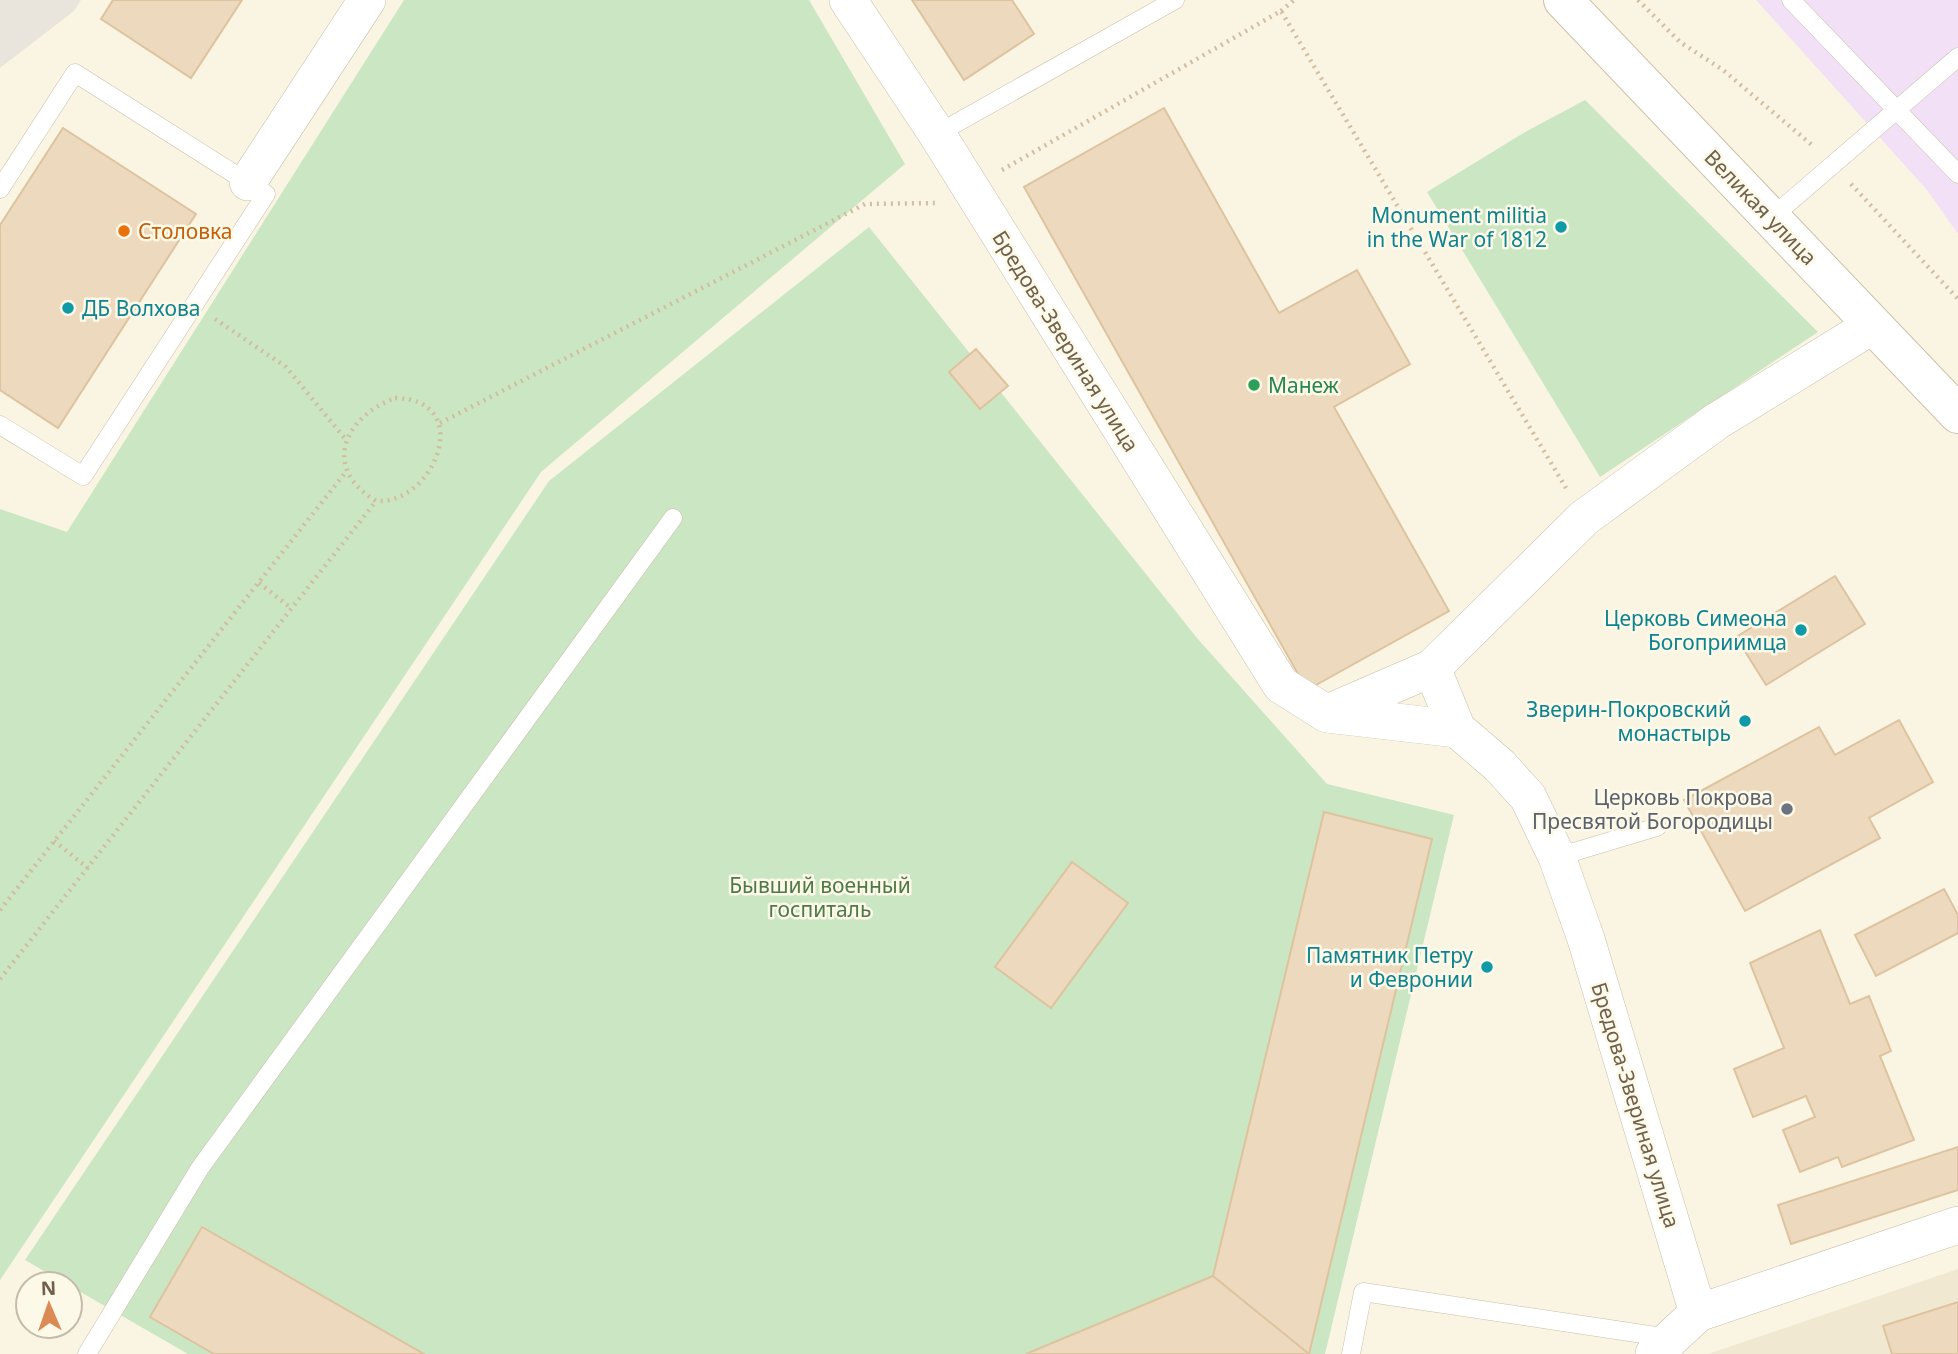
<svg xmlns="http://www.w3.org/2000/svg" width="1958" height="1354" viewBox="0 0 1958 1354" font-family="'Noto Sans',sans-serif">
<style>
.residential{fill:#f1e8d2}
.industrial{fill:#e9e5dd}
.education{fill:#f2e0f6}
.green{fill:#cae6c3}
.building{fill:#edd9bd;stroke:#dec39f;stroke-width:2}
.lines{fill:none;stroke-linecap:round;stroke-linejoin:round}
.lane-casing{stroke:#c9beaa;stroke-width:19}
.street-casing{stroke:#c9beaa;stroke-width:38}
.secondary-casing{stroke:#cdc0a9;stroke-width:40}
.path{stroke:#d1bda0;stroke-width:4.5;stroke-dasharray:2 5;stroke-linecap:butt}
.lane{stroke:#fff;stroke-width:18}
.street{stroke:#fff;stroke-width:37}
.secondary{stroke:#fff;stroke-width:38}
.culture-dot{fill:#0f9aa8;stroke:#fdf9e8;stroke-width:2.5}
.food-dot{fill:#e8710a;stroke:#fdf9e8;stroke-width:2.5}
.leisure-dot{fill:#2e9e5b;stroke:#fdf9e8;stroke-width:2.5}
.worship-dot{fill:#6b7280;stroke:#fdf9e8;stroke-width:2.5}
.labels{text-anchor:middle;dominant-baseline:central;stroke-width:5;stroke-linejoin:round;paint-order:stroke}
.street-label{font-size:21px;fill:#6f5f4b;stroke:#fdf9e8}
.culture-label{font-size:21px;fill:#0d838f;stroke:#fdf9e8;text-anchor:end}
.food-label{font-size:21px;fill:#c56008;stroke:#fdf9e8;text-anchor:start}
.leisure-label{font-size:21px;fill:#27864d;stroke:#fdf9e8;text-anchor:start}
.worship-label{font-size:21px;fill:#5b616d;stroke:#fdf9e8;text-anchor:end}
.park-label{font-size:21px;fill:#4d7a47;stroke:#fdf9e8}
</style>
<rect width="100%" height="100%" fill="#faf5e3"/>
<path class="residential" d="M1958,1269V1354H1708Z"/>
<path class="industrial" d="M0,0H81L74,11L0,68Z"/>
<path class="education" d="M1756,0H1958V234L1927,190Z"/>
<path class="green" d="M404,0H809L905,164L541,472L0,1280V509L67,532Z
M1585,100L1818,332L1600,477L1427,192L1527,131Z
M869,227L1197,638L1327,784L1454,815L1325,1354H188L25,1260L549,481Z"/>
<path class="building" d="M113,0H242L191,78L101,19Z
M912,0H1012L1034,34L964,80Z
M1164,108L1279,313L1357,270L1410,364L1334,407L1449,611L1307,690L1024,187Z
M63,128L196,214L58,428L0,390V225Z
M976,349L1008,386L980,409L949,372Z
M1835,576L1865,624L1766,685L1736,637Z
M1899,720L1933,782L1869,818L1880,838L1745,911L1684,800L1819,727L1835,755Z
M1324,812L1432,839L1309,1354L1213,1276Z
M1072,862L1128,903L1051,1008L995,967Z
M1944,889L1958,915V933L1876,976L1855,935Z
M1820,930L1850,1004L1869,996L1891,1051L1880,1056L1914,1140L1842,1167L1838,1157L1800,1172L1783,1130L1815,1117L1806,1096L1753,1117L1734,1069L1784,1048L1750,963Z
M1958,1147V1190L1791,1244L1778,1205Z
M202,1227L424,1354H214L150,1317Z
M1213,1276L1309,1354H1026Z
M1958,1302V1354H1892L1883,1326Z"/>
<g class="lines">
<defs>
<path id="lane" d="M1791,0L1958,174
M935,131L937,134L1175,0
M0,189L75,73L266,194L83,476L0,425
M1771,218L1958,57
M1557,857L1657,827
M87,1354L200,1168L673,518
M1351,1354L1363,1292L1669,1338"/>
<path id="street" d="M848,0L937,134L1281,685L1327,714L1457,729
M248,182L367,0
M1432,668L1457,729L1500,766L1528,797L1557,857L1586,939L1698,1313
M1328,713L1432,668L1584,518L1717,421L1873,325
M1654,1354L1698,1313L1958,1225"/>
<path id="secondary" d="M1563,0L1958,414"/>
</defs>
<use href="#lane" class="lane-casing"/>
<use href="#street" class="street-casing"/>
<use href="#secondary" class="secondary-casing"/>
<path class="path" d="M1638,0L1680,42L1723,70L1813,146
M1281,11L1294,0
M1002,170L1281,11L1566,488
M1851,184L1958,299
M215,319L286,367L347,441
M395,398C476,399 435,505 376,501C321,468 344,417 395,398Z
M440,423L865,204L939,203
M259,583L291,608
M54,841L88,868
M0,910L345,473
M0,979L376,501"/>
<use href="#lane" class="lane"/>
<use href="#street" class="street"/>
<use href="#secondary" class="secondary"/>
</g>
<g class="culture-dot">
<circle cx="1561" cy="227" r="7"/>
<circle cx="68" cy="308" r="7"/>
<circle cx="1801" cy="630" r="7"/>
<circle cx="1745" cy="721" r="7"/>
<circle cx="1487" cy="967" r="7"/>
</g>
<circle class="food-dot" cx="124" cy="231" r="7"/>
<circle class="leisure-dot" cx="1254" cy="385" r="7"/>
<circle class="worship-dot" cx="1787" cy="809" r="7"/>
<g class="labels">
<g class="street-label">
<text transform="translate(1761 207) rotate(46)">Великая улица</text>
<text transform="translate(1066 341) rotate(58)">Бредова-Звериная улица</text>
<text transform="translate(1636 1105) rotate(73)">Бредова-Звериная улица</text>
</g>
<g class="culture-label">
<text x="1547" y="215">Monument militia<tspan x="1547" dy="24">in the War of 1812</tspan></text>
<text x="82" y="308" text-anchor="start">ДБ Волхова</text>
<text x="1787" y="618">Церковь Симеона<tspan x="1787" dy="24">Богоприимца</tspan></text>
<text x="1731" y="709">Зверин-Покровский<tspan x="1731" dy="24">монастырь</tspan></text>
<text x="1473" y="955">Памятник Петру<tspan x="1473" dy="24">и Февронии</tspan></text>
</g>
<g class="food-label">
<text x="138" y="231">Столовка</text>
</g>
<g class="leisure-label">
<text x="1268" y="385">Манеж</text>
</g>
<g class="worship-label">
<text x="1773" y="797">Церковь Покрова<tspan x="1773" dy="24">Пресвятой Богородицы</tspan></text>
</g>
<g class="park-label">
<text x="820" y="885">Бывший военный<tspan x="820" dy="24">госпиталь</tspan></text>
</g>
</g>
<g transform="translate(49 1305) rotate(358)"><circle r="33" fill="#fdf9e8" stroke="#c4bba9" stroke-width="2"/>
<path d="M0-5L12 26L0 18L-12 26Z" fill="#da8a52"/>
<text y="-10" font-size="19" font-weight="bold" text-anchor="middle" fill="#6f5f4b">N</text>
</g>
</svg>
